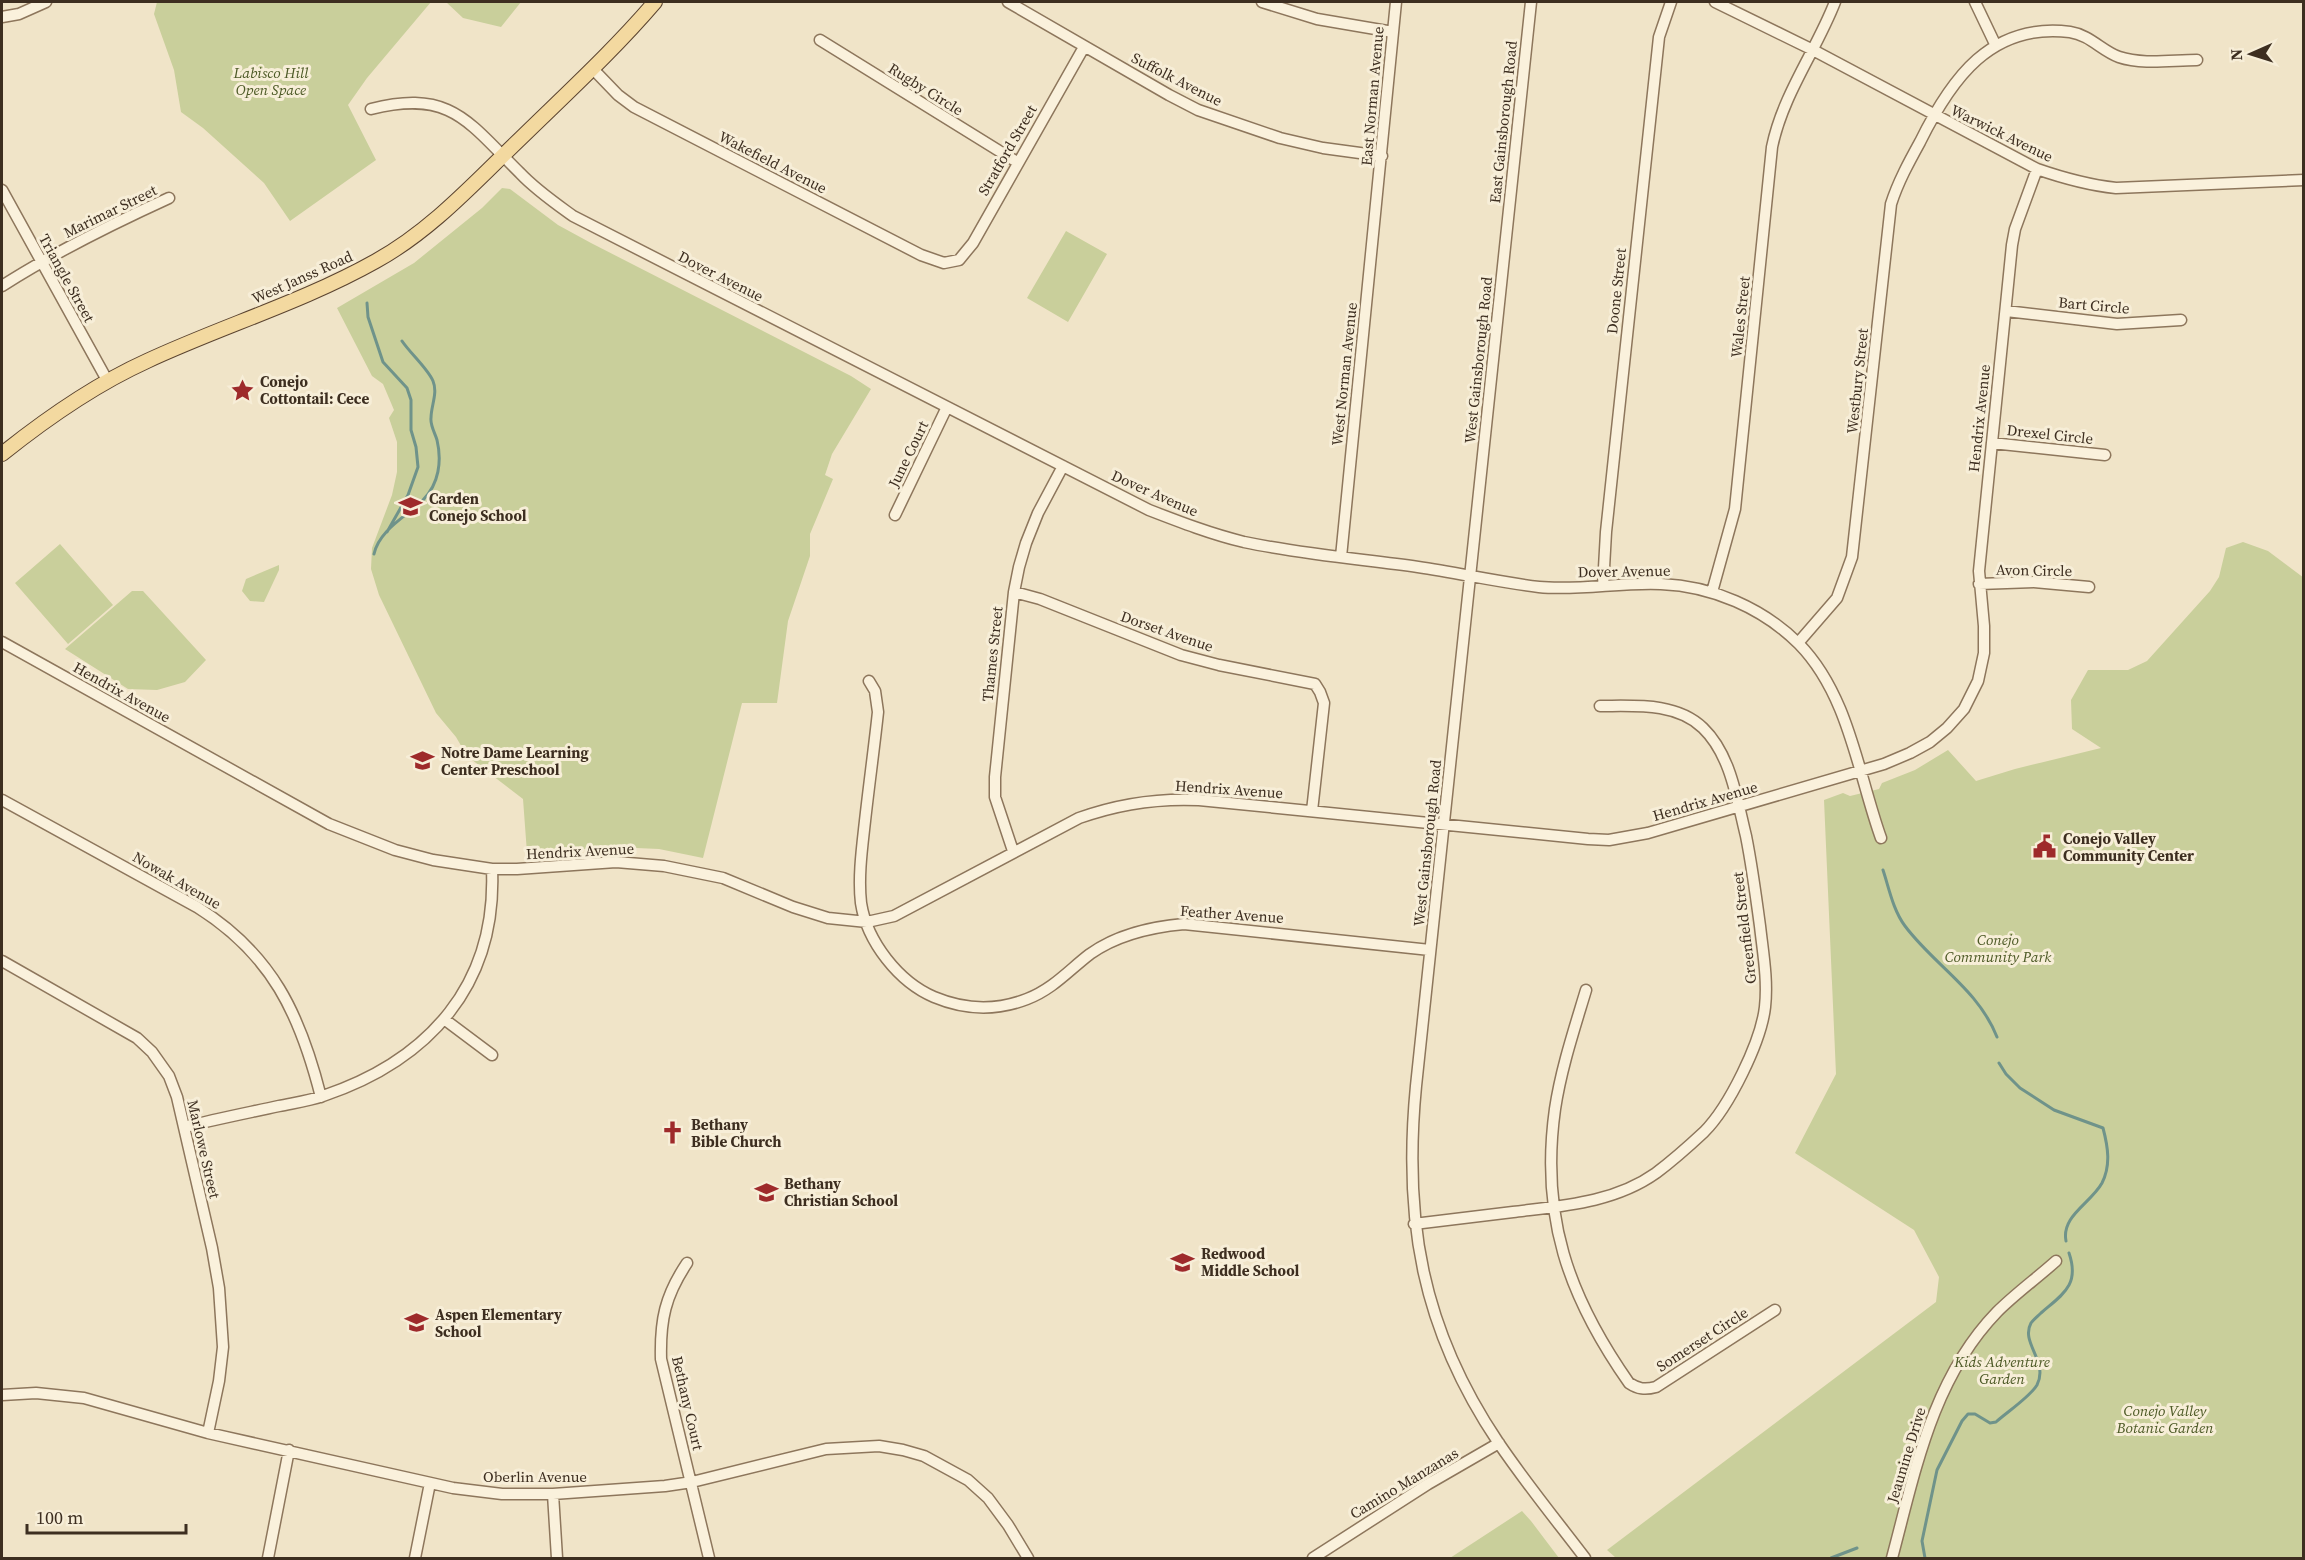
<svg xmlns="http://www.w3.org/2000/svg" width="2305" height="1560" viewBox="0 0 2305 1560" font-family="'Source Serif 4',serif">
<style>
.green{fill:#c9cf9b}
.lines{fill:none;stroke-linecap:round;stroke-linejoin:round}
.stream{stroke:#6f938a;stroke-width:3}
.minor-casing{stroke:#8d765c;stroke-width:13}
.major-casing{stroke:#5b4430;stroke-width:16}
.minor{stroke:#faf1dc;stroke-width:10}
.major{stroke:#f3d9a0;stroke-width:14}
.labels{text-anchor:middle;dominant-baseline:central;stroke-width:6;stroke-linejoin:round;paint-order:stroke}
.park-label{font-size:15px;font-style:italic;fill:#4d5a26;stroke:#f7eed8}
.street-label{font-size:15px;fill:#3d2e20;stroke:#f7eed8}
.poi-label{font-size:15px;font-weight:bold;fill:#3d2e20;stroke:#f7eed8;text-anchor:start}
</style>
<rect width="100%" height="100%" fill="#f0e4c8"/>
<path class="green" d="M157,2H431L367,78L348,105L376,160L290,221L264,183L203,128L181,112L174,70L154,14Z
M446,2H521L501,27L463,18Z
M502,188L510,189L558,225L591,243L851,376L871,389L832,454L825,475L833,479L810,534V556L788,621L777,703H742L703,858L659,849L614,847L527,853L523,799L467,756L456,737L436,713L379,595L371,569L372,548L392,495L397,472V442L389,418L394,410L383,384L372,376L337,308L414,263L482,208Z
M1066,231L1107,254L1068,322L1027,298Z
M2243,542L2268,551L2304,578L2303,1558H1616L1607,1550L1936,1302L1939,1277L1914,1230L1795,1153L1836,1074L1824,800L1843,793L1850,796L1879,789L1882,783L1915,770L1948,750L1976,781L2015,769L2101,748L2072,729L2071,700L2088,670H2128L2147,661L2210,591L2219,577L2226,548Z
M60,544L113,605L68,644L15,583Z
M279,565V570L264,602L250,601L242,591L246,579Z
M132,591H143L206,660L185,682L157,690L128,689L65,649Z
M1522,1511L1531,1521L1559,1558H1450Z"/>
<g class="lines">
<path class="stream" d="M367,303L368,317L383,362L407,388L411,400V430L416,447L418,467L408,495L387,532
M374,554C379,530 407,516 423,500C439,484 442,461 437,440C435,433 430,425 431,418C431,406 438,393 433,381C428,369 410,353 402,341
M1883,870C1889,888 1893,910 1905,926C1934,965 1978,989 1997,1037
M1999,1063L2006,1074L2020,1088L2054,1110L2103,1128C2108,1147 2111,1165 2102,1183C2091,1203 2061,1216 2066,1241
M1831,1558L1857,1548
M1925,1558L1922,1541L1937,1470L1962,1421L1968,1414H1975L1990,1423L1996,1422C2007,1412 2030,1397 2037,1385C2049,1361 2020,1343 2031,1323C2033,1320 2038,1316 2041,1313C2063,1294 2080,1285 2069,1253"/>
<defs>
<path id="minor" d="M1008,2L1169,95L1198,110L1280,138L1323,148L1382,156
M1262,2L1317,19L1393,32
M1531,2L1416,1086C1403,1220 1422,1329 1498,1442C1525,1482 1556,1520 1585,1558
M1715,2L1813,50L2037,169C2063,178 2088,185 2116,188L2304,180
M1975,2L1996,46
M2,17L19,14L46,2
M820,40L1017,162
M592,68L618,95L634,107L921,255L944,263L959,260L973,243L1084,47
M371,109C451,89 468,122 520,173C536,190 555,203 573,216L1149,510C1180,522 1211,534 1244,542C1301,554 1360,559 1418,567C1459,573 1498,582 1539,587C1579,591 1621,582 1661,584C1712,586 1763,608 1799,644C1849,695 1858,774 1881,838
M2,190L107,380
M2,286C55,252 112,224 169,198
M2006,311L2117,324L2181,320
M1992,443L2105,455
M895,515L947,407
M1341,557L1396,2
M1979,584L2034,582L2089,587
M1603,586L1606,532L1659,37L1671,2
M1014,592L1040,599L1181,655L1219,665L1315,684L1320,692L1324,703L1312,811
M1712,592L1735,509L1772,147C1783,94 1816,51 1835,2
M2,642L329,824L395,850L433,860L492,869H517L616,862L664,866L723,878L793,907L828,918L867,922L894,916L1079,818C1118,804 1157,798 1199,800L1588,839L1609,840L1648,833L1884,764L1910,753L1930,742L1947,728L1964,709L1978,681L1984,653V626L1979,571L2012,245L2015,229L2037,169
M1798,643L1837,598L1852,557L1891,204C1898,182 1909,162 1920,142C1951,79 1991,22 2070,32C2090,35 2102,51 2119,57C2143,65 2172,60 2197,60
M869,681L875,691L878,712C874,749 869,785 865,821C862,848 858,877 861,903C867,942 899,982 934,997C965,1010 996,1011 1027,999C1053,989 1069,970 1090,954C1118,934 1151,927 1184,924L1430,950
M2,800L197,907C272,954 300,1014 321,1097
M1013,851L995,797V777L1014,592L1019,567L1026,543L1038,513L1063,466
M2,961L137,1038L152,1052L169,1076L177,1097L212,1248L219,1288L223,1347L219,1381L208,1433
M1586,990C1574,1030 1561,1069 1555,1109C1540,1216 1568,1296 1629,1383C1638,1389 1645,1390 1656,1387L1775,1310
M444,1019L492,1055
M185,1127C216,1119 247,1113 279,1106C293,1103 309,1101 323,1096C430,1060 497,984 492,869
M1414,1224C1447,1220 1480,1216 1513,1212C1561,1206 1614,1203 1656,1173C1672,1161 1689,1146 1704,1132C1729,1107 1761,1042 1765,1007C1768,980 1763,953 1760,926C1756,896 1752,866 1746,836C1737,800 1731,755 1703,728C1676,702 1634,706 1600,706
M687,1263C665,1296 660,1320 661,1359L709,1558
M2,1395L36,1393L84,1398L208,1433L453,1488L502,1494H553L665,1486L692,1482L826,1449L879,1446L903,1450L924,1456L968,1480L988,1498L1008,1525L1028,1558
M553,1494L557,1558
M268,1558L289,1450
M415,1558L430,1483
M1313,1558L1428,1484L1499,1443
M1892,1558C1915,1472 1932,1379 1997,1312C2015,1294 2037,1278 2056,1261"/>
<path id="major" d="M2,454C47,418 94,385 147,361C222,326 303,302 376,261C432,230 475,182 521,138C566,94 614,50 655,2"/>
</defs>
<use href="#minor" class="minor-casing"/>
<use href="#major" class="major-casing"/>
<use href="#minor" class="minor"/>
<use href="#major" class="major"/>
</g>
<defs>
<symbol id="sight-bare" viewBox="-9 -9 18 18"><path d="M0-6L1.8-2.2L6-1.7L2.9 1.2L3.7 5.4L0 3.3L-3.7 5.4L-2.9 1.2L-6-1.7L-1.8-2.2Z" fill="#9e2a2b" stroke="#f7eed8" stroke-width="2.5" paint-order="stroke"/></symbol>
<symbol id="school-bare" viewBox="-9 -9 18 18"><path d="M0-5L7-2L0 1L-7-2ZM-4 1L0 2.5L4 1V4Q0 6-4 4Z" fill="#9e2a2b" stroke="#f7eed8" stroke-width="2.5" paint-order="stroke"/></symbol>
<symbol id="civic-bare" viewBox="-9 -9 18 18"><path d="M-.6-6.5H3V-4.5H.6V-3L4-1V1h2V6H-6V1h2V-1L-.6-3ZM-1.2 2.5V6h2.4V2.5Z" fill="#9e2a2b" stroke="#f7eed8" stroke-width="2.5" paint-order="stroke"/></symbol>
<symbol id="church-bare" viewBox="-9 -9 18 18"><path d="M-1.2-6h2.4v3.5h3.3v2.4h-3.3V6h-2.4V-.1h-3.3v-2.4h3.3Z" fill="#9e2a2b" stroke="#f7eed8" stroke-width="2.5" paint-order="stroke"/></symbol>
</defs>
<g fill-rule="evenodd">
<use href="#sight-bare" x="226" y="374" width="33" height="33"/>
<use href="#school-bare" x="394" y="490" width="33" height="33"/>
<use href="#school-bare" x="406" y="744" width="33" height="33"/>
<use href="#civic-bare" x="2028" y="830" width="33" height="33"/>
<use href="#church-bare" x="656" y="1116" width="33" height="33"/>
<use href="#school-bare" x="750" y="1176" width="33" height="33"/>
<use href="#school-bare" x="1166" y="1246" width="33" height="33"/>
<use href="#school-bare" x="400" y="1306" width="33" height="33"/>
</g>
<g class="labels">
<g class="park-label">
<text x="271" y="72">Labisco Hill<tspan x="271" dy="17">Open Space</tspan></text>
<text x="1998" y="939">Conejo<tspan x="1998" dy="17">Community Park</tspan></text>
<text x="2002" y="1361">Kids Adventure<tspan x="2002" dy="17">Garden</tspan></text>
<text x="2165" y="1410">Conejo Valley<tspan x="2165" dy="17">Botanic Garden</tspan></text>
</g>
<g class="street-label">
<text transform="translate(1177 79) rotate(27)">Suffolk Avenue</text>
<text transform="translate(926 89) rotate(32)">Rugby Circle</text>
<text transform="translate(1372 96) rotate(-85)">East Norman Avenue</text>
<text transform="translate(1503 122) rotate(-84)">East Gainsborough Road</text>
<text transform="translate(2002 133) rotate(26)">Warwick Avenue</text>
<text transform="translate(1007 150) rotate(-60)">Stratford Street</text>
<text transform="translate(773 162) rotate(27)">Wakefield Avenue</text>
<text transform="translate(110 211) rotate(-26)">Marimar Street</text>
<text transform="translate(721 276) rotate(27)">Dover Avenue</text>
<text transform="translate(302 277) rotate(-24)">West Janss Road</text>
<text transform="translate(67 278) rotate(61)">Triangle Street</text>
<text transform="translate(1616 291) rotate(-84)">Doone Street</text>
<text transform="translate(2094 305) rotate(5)">Bart Circle</text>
<text transform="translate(1740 317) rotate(-84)">Wales Street</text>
<text transform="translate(1478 360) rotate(-84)">West Gainsborough Road</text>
<text transform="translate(1344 374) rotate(-84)">West Norman Avenue</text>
<text transform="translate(1857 381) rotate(-84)">Westbury Street</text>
<text transform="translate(1979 418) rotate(-84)">Hendrix Avenue</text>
<text transform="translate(2050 434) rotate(6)">Drexel Circle</text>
<text transform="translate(908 454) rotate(-64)">June Court</text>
<text transform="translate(1155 493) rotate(24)">Dover Avenue</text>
<text transform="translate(2034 570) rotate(1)">Avon Circle</text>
<text transform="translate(1624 571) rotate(-1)">Dover Avenue</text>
<text transform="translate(1167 631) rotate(19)">Dorset Avenue</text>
<text transform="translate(992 654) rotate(-84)">Thames Street</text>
<text transform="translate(122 692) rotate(29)">Hendrix Avenue</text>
<text transform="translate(1229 789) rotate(4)">Hendrix Avenue</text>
<text transform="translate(1705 801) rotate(-16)">Hendrix Avenue</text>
<text transform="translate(1427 843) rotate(-84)">West Gainsborough Road</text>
<text transform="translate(580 851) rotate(-3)">Hendrix Avenue</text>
<text transform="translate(177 880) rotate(30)">Nowak Avenue</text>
<text transform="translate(1232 914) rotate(4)">Feather Avenue</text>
<text transform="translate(1744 928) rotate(-97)">Greenfield Street</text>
<text transform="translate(204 1149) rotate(77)">Marlowe Street</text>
<text transform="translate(1702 1339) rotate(-33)">Somerset Circle</text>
<text transform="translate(688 1403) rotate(77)">Bethany Court</text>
<text transform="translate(1906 1455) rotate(-73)">Jeaunine Drive</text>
<text x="535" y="1476">Oberlin Avenue</text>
<text transform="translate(1404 1483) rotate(-31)">Camino Manzanas</text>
</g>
<g class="poi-label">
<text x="260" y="381">Conejo<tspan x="260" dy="17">Cottontail: Cece</tspan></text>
<text x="429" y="498">Carden<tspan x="429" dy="17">Conejo School</tspan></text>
<text x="441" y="752">Notre Dame Learning<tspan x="441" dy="17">Center Preschool</tspan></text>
<text x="2063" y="838">Conejo Valley<tspan x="2063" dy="17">Community Center</tspan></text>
<text x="691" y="1124">Bethany<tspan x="691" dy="17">Bible Church</tspan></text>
<text x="784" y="1183">Bethany<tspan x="784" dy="17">Christian School</tspan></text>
<text x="1201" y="1253">Redwood<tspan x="1201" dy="17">Middle School</tspan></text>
<text x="435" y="1314">Aspen Elementary<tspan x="435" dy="17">School</tspan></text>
</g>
</g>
<rect width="2305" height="1560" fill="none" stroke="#3d2e20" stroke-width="6"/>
<g transform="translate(2251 54) rotate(267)" stroke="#f7eed8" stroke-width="4.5" paint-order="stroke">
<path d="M0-4.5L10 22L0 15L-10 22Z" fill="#3d2e20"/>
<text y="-9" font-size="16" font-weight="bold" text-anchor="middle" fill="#3d2e20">N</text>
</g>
<path d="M27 1524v9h159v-9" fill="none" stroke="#3d2e20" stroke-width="3"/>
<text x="36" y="1524" font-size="18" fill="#3d2e20" stroke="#f7eed8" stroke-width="4.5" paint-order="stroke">100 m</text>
</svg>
